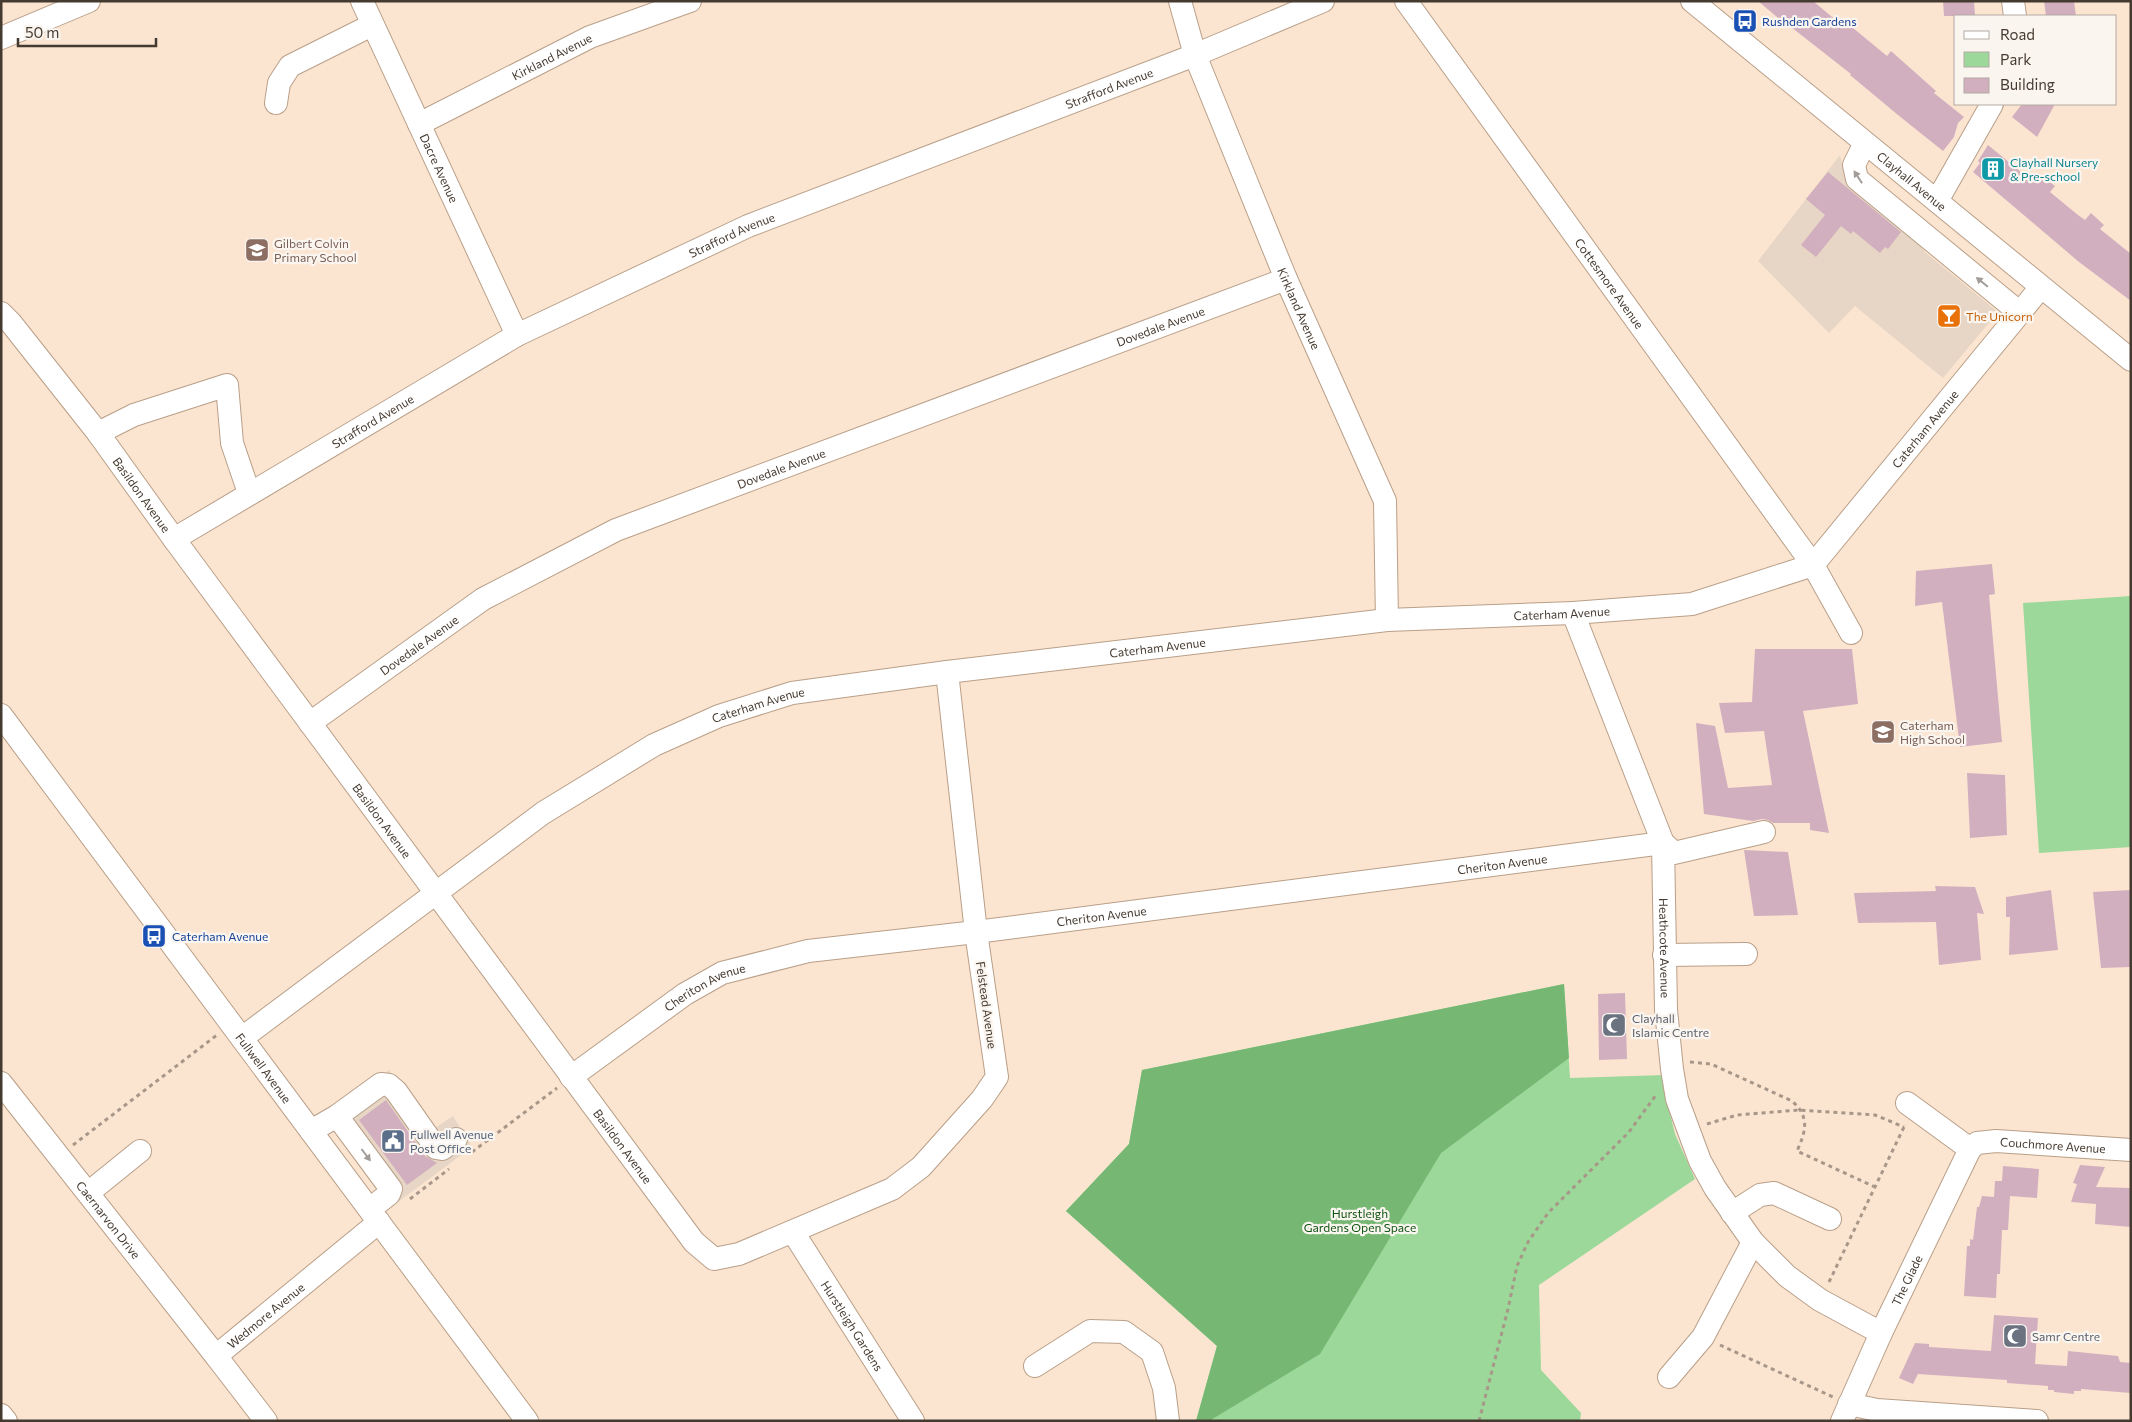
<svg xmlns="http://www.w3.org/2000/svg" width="2132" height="1422" viewBox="0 0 2132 1422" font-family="Commissioner,sans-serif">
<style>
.commercial{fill:#e7d6c5}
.green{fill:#9bd899}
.forest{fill:#75b773}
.building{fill:#d2afbe}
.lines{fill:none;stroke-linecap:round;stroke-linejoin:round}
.minor-casing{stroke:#b99f88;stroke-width:24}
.path{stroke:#a89788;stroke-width:3;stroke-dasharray:4 4;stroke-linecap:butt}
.minor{stroke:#fff;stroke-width:22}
.oneway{fill:#a29c98}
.labels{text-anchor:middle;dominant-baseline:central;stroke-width:4.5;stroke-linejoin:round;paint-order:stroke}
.transit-label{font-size:12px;fill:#164399;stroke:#fbf5f0;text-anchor:start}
.street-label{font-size:12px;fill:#453a30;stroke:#fbf5f0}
.culture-label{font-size:12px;fill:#0d838f;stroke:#fbf5f0;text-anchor:start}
.education-label{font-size:12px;fill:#785e54;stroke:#fbf5f0;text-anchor:start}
.food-label{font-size:12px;fill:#c56008;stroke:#fbf5f0;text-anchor:start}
.worship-label{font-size:12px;fill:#5b616d;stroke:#fbf5f0;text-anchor:start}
.service-label{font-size:12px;fill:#4e5e75;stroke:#fbf5f0;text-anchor:start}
.park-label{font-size:12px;fill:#0d5412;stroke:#fbf5f0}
</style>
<rect width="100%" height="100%" fill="#fbe5d1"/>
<path class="commercial" d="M1840,155L1843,168L1906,228L1926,253L1998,312L1943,378L1855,306L1829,333L1758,261Z
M389,1070L432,1130L453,1116L472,1147L398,1202L331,1115Z"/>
<path class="green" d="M2131,596V847L2039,853L2023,603Z
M1564,984L1570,1078L1665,1075L1668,1105L1675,1134L1695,1179L1539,1285L1541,1370L1581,1413L1580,1421H1196L1217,1346L1066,1211L1129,1144L1142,1070Z"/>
<path class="forest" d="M1564,984L1569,1058L1441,1153L1320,1354L1209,1421H1196L1217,1346L1066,1211L1129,1144L1142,1070Z"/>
<path class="building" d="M1758,1H1813L1844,27L1847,23L1887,56L1891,51L1936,91L1934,93L1964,117L1958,123L1954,137L1943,151L1898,115L1850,75L1851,74L1791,27L1790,28Z
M1943,1H1974L1975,16H1944Z
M2044,1H2074L2076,16H2046Z
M2022,104H2055L2037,137L2012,117Z
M1988,145L2032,181L2038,173L2055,186L2050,192L2078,215L2085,220L2091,213L2104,225L2100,229L2131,254V301L2079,262L1973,172L1980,163L1978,161Z
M1828,172L1901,232L1888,249L1885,247L1880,253L1853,231L1851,234L1841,226L1816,257L1801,245L1825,215L1806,199Z
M1992,564L1995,594L1989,595L2002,742L1960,747L1942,602L1915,606L1916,571Z
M1755,649H1852L1858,704L1803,711L1829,833L1810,830V823H1773L1768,820L1762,819L1753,821L1704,814L1696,723L1715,726L1728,788L1772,785L1764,731L1725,733L1719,703L1752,702Z
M1967,773L2005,775L2007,835L1970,838Z
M1744,850L1788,852L1798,915L1754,916Z
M1935,886L1975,887L1984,914L1977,913L1981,960L1939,965L1936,922L1858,923L1854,893L1936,891Z
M2051,890L2058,950L2009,955L2010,917H2006V897Z
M2131,890V967L2101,968L2093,892Z
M1625,993L1627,1059L1599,1060L1598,994Z
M386,1100L425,1156L437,1163L407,1185L359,1120Z
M2080,1165L2105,1167L2096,1187L2131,1188V1227L2095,1224L2096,1204L2071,1202L2077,1184L2073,1183Z
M2003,1166L2039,1169L2037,1198L2010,1196L2008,1230H2002L2000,1274H1997L1996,1298L1964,1296L1967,1246H1970V1239L1973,1240L1977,1207H1979L1982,1196L1994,1197L1995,1181H2002Z
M1994,1315L2038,1318L2035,1364L2067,1366L2068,1351L2118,1356L2120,1362L2131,1363V1393L2081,1389V1391H2074V1394L2054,1392V1390H2048V1386L2007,1383V1380L1918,1374L1913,1384L1899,1378L1915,1343L1929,1344V1347L1991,1351Z"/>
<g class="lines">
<defs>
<g id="minor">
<path id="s1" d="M362,1L517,335"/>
<path id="s2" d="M1180,1L1195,55L1286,279L1385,501L1387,620"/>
<path id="s3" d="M1406,1L1813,565L1851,633"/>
<path id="s4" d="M1692,1L2131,360"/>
<path d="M2013,1L2015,16"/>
<path d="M1,38L89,1"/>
<path d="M276,103L279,83L290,66L372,25"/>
<path id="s5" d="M419,124L590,37L690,1"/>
<path d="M1865,143L1854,165L1857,179L2020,313"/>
<path d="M1937,201L1992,104"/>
<path id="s6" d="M1,313L11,323L98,433L174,539L694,1242L714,1259L739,1254L892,1189L921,1167L982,1099L997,1077L976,932L947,672"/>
<path d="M98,433L134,415L227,385L232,443L249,493"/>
<path id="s7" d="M174,539L517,335L748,226L1195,55L1323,1"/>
<path id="s8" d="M1573,613L1663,843L1666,1010L1672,1069L1677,1099L1700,1161L1715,1188L1753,1242L1787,1276L1820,1300L1881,1333"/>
<path id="s9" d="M1,715L527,1421"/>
<path id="s10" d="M310,723L483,599L616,530L1286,279"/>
<path d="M1664,955L1746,954"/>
<path id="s11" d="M242,1038L543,813L654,745L719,716L792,693L947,672L1387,620L1573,613L1692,604L1813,565L2041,287"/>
<path id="s12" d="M571,1077L685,994L722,973L808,951L976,932L1663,843L1674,853L1764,832"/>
<path id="s13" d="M1,1083L216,1356"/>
<path d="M1907,1103L1970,1149"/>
<path d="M337,1116L391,1189L389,1194L370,1209"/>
<path d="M311,1131L337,1116L381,1084L389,1085L396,1091L436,1148L442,1149L456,1139"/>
<path d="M88,1193L140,1151"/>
<path d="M1732,1213L1760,1195L1774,1193L1830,1219"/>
<path id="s14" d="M793,1232L913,1421"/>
<path d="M1035,1366L1090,1331L1124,1332L1152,1352L1164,1388L1168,1421"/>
<path d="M1669,1377L1703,1337L1753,1242"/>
<path d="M1849,1404L1877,1410L2037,1421"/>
<path d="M1,1415L6,1421"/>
<path id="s15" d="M266,1421L216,1356L379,1222"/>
<path id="s16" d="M1842,1421L1881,1333L1970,1149L1977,1143L1996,1141L2131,1150"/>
</g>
</defs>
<use href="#minor" class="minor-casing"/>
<path class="path" d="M1690,1062L1711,1064L1792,1101C1810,1117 1806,1131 1797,1151L1875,1187
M1707,1124L1737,1115L1799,1110L1875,1115L1904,1127
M73,1145L217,1035
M472,1152L557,1088
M410,1199L449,1169
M1829,1282L1904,1127
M1720,1345L1833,1397
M1479,1421L1508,1309L1517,1266L1528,1242L1548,1213L1629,1132L1656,1095"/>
<use href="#minor" class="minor"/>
</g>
<defs><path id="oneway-solid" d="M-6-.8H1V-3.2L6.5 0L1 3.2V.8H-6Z" transform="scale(1.25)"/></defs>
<g class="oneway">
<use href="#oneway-solid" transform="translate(1858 177) rotate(-123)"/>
<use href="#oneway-solid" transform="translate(1982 282) rotate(-141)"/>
<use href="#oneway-solid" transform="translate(366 1155) rotate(53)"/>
</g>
<defs>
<symbol id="bus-square" viewBox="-11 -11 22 22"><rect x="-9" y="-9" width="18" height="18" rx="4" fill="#1a4fb4" stroke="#fbf5f0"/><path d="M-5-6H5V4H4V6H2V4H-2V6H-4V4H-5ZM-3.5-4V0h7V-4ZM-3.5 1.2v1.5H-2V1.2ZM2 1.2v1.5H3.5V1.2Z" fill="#fff"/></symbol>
<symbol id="building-square" viewBox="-11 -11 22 22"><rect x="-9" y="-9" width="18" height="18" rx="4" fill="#0f9aa8" stroke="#fbf5f0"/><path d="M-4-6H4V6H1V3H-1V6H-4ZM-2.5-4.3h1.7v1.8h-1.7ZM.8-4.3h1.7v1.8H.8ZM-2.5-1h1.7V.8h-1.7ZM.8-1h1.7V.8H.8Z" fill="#fff"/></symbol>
<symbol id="school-square" viewBox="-11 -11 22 22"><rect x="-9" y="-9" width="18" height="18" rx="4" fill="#8d6e63" stroke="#fbf5f0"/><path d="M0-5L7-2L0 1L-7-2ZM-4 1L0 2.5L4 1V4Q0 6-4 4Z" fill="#fff"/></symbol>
<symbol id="bar-square" viewBox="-11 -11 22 22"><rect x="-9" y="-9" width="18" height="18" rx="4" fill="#e8710a" stroke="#fbf5f0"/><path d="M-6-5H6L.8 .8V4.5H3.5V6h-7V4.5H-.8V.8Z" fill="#fff"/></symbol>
<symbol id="mosque-square" viewBox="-11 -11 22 22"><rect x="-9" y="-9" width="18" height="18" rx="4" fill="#6b7280" stroke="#fbf5f0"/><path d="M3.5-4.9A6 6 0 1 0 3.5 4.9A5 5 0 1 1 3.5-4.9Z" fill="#fff"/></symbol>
<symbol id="civic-square" viewBox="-11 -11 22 22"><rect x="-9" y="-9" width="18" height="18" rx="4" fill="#5c6f8a" stroke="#fbf5f0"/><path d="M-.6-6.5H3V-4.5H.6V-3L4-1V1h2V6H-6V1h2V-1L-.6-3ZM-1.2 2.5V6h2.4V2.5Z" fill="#fff"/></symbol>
</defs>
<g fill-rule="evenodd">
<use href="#bus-square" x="1731" y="7" width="28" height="28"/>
<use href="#building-square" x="1979" y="155" width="28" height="28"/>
<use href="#school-square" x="243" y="236" width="28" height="28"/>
<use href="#bar-square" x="1935" y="302" width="28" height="28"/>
<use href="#school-square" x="1869" y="718" width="28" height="28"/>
<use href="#bus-square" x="140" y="922" width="28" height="28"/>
<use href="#mosque-square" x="1600" y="1011" width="28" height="28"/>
<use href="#civic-square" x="379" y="1127" width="28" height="28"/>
<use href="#mosque-square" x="2001" y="1322" width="28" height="28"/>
</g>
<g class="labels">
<g class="transit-label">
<text x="1762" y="21">Rushden Gardens</text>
<text x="172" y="936">Caterham Avenue</text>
</g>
<g class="street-label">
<text stroke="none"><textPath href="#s5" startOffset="149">Kirkland Avenue</textPath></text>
<text stroke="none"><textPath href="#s7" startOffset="1041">Strafford Avenue</textPath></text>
<text stroke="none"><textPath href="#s1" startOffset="184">Dacre Avenue</textPath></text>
<text stroke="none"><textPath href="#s4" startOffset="284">Clayhall Avenue</textPath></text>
<text stroke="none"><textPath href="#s7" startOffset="636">Strafford Avenue</textPath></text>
<text stroke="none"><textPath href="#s3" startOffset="348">Cottesmore Avenue</textPath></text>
<text stroke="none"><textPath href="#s2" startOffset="330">Kirkland Avenue</textPath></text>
<text stroke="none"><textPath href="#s10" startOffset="944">Dovedale Avenue</textPath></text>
<text stroke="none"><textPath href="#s7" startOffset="231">Strafford Avenue</textPath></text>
<text stroke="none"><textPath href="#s11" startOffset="1862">Caterham Avenue</textPath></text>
<text stroke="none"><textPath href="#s10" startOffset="539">Dovedale Avenue</textPath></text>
<text stroke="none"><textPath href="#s6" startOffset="230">Basildon Avenue</textPath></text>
<text stroke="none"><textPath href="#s11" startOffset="1428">Caterham Avenue</textPath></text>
<text stroke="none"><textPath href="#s10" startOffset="134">Dovedale Avenue</textPath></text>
<text stroke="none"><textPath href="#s11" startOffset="1022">Caterham Avenue</textPath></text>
<text stroke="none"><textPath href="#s11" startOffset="618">Caterham Avenue</textPath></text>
<text stroke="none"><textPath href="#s6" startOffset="635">Basildon Avenue</textPath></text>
<text stroke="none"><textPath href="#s12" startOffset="972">Cheriton Avenue</textPath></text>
<text stroke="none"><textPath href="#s12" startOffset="568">Cheriton Avenue</textPath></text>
<text stroke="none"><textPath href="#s8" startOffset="352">Heathcote Avenue</textPath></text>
<text stroke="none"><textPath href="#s12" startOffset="162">Cheriton Avenue</textPath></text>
<text transform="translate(987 1005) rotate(82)">Felstead Avenue</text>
<text stroke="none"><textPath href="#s9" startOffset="440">Fullwell Avenue</textPath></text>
<text stroke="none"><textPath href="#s16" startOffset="386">Couchmore Avenue</textPath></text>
<text stroke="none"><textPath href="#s6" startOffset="1040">Basildon Avenue</textPath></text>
<text stroke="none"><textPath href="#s13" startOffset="174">Caernarvon Drive</textPath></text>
<text stroke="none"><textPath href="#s16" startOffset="155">The Glade</textPath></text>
<text stroke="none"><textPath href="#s15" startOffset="146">Wedmore Avenue</textPath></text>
<text stroke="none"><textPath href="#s14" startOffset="111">Hurstleigh Gardens</textPath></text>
</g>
<g class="culture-label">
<text x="2010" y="162">Clayhall Nursery<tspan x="2010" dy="14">&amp; Pre-school</tspan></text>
</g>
<g class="education-label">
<text x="274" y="243">Gilbert Colvin<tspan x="274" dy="14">Primary School</tspan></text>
<text x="1900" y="725">Caterham<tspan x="1900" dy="14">High School</tspan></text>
</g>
<g class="food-label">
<text x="1966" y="316">The Unicorn</text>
</g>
<g class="worship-label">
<text x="1632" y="1018">Clayhall<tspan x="1632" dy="14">Islamic Centre</tspan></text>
<text x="2032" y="1336">Samr Centre</text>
</g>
<g class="service-label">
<text x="410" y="1134">Fullwell Avenue<tspan x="410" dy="14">Post Office</tspan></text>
</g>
<g class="park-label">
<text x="1360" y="1213">Hurstleigh<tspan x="1360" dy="14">Gardens Open Space</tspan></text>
</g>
</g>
<rect width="2132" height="1422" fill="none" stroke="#453a30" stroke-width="5"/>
<rect x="1954" y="15" width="162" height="90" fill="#fbf5f0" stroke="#b2aaa3"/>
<rect x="1964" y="31" width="25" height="8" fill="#ffffff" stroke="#b2aaa3"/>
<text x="2000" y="40" font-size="15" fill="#453a30">Road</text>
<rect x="1964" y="52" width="25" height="15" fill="#9bd899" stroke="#b2aaa3"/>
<text x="2000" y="65" font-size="15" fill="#453a30">Park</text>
<rect x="1964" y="78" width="25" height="15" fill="#d2afbe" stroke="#b2aaa3"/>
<text x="2000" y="90" font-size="15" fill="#453a30">Building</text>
<path d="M18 38v8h138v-8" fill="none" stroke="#453a30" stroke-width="2.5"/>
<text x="25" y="38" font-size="15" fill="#453a30" stroke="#fbf5f0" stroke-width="4" paint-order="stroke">50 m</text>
</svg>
